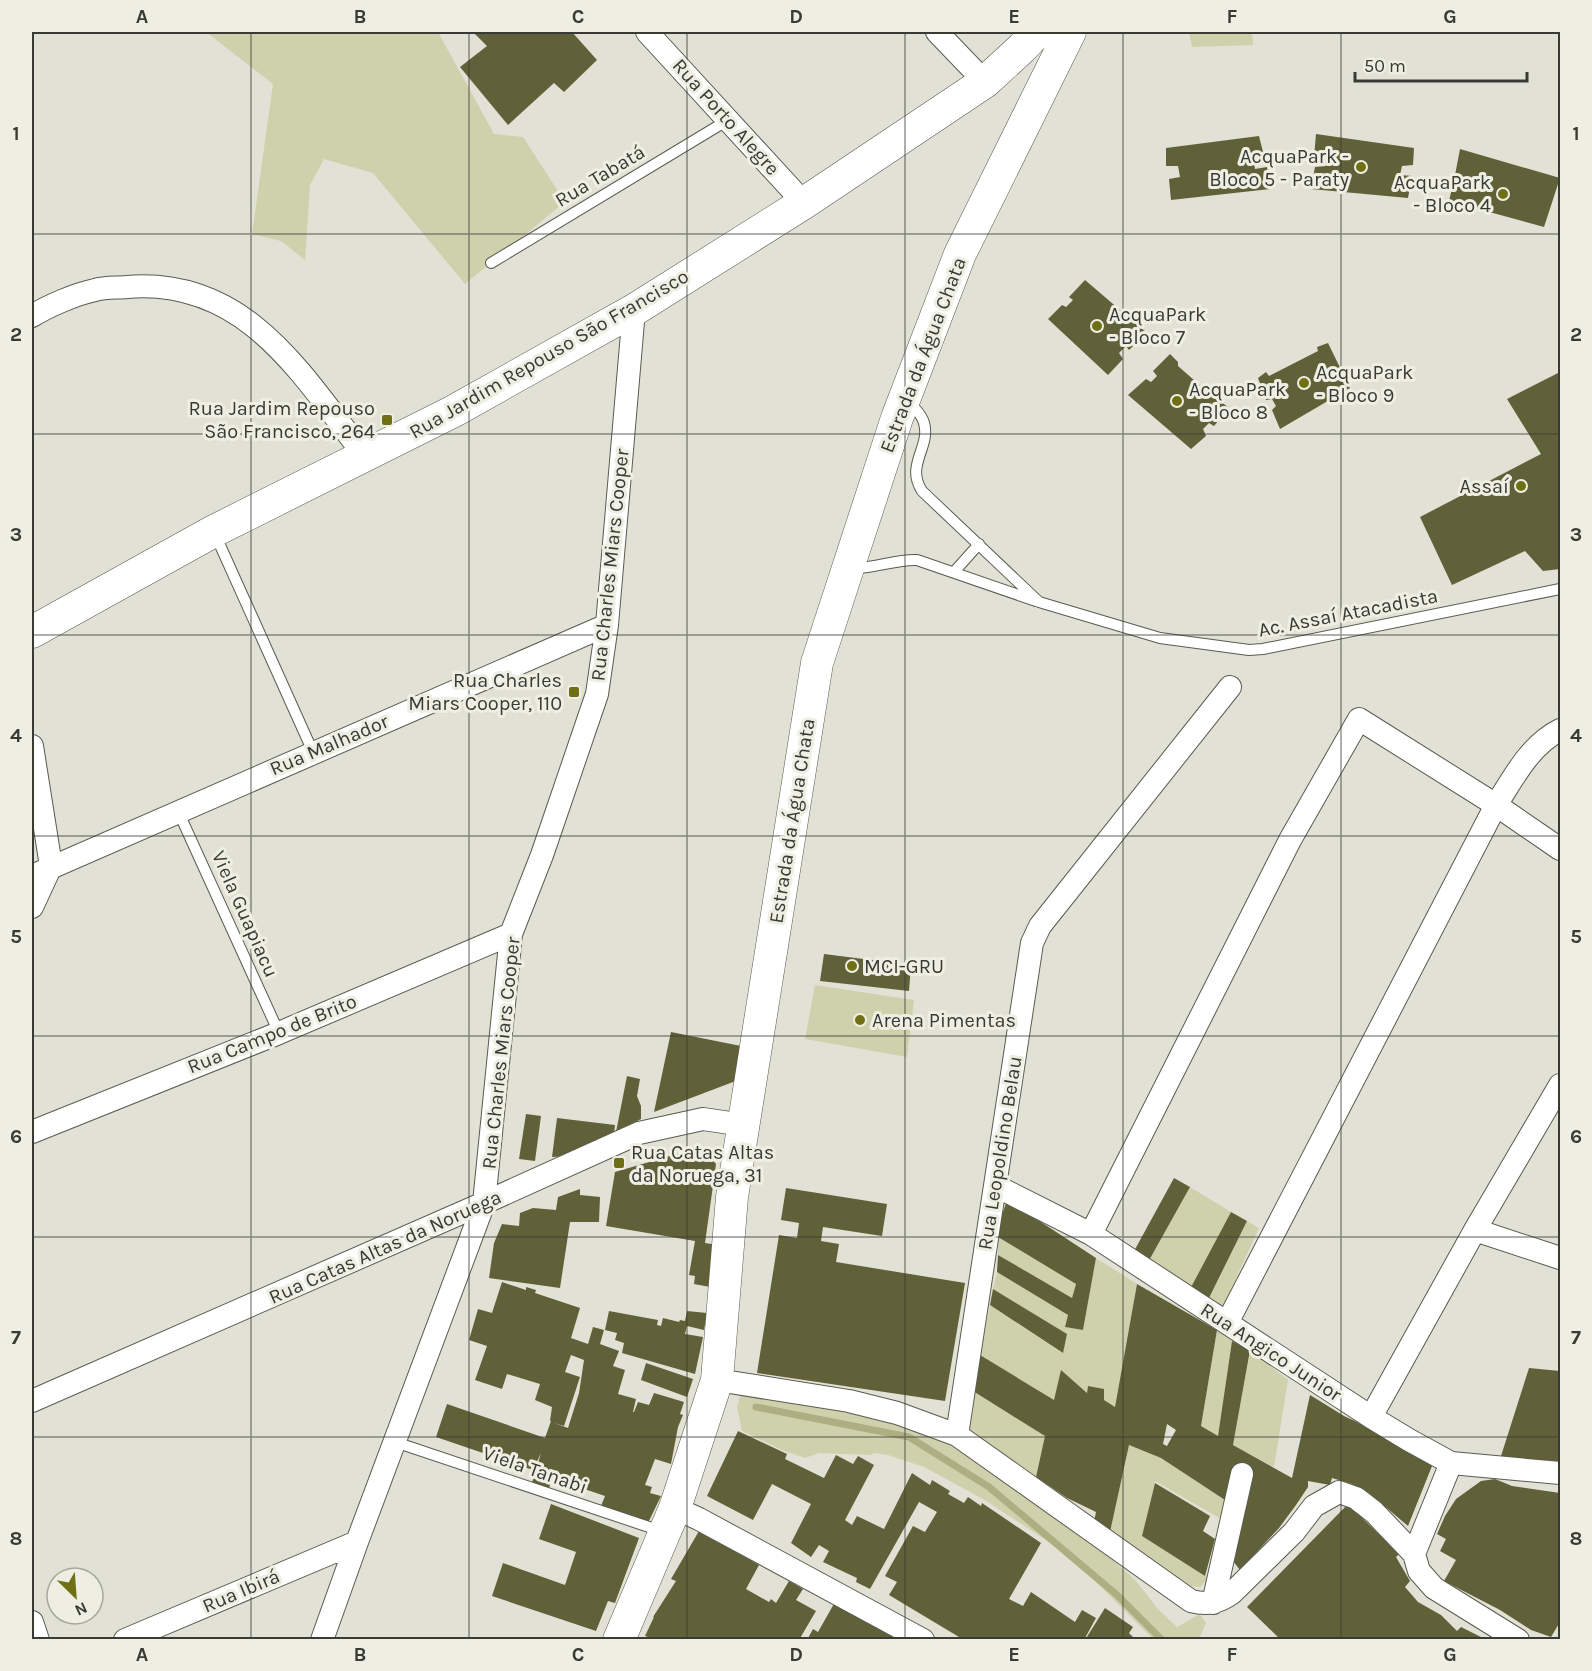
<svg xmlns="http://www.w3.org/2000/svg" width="1592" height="1671" viewBox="0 0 1592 1671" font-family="Karla,sans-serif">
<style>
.green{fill:#cfd1ad}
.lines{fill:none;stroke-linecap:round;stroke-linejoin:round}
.stream{stroke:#adaf83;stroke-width:7}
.building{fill:#606139;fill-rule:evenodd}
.lane-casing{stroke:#5a5b50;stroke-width:12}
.street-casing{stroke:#5a5b50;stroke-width:24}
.secondary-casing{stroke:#5a5b50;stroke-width:33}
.lane{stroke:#fff;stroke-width:10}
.street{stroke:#fff;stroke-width:22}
.secondary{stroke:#fff;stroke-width:32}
.grid{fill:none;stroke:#3a3a35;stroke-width:1.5;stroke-opacity:0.55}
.poi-dot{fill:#6f7014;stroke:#eeefe2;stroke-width:2}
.labels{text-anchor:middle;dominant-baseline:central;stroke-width:6;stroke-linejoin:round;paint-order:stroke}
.street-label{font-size:20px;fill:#3a3a35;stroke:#eeefe2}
.poi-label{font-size:20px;fill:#3a3a35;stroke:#eeefe2;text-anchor:start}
.neatline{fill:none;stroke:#3a3a35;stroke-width:2}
.grid-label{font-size:20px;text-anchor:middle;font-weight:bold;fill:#3a3a35}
</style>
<rect width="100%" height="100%" fill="#e1e2d5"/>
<path class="green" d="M206,32H438L494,134L523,137L565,202L465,284L373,173L324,159L310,185L305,260L281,241L252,234L273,84Z
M1189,32H1252L1253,45L1192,47Z
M815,985L914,1000L907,1057L805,1039Z
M1190,1187L1231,1212L1189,1291L1147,1264Z
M1247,1221L1259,1228L1223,1307L1208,1300Z
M998,1237L1076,1284L1072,1298L998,1255Z
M1096,1258L1137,1284L1115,1407L1104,1400V1389L1088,1386L1087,1393L1062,1371L1054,1400L980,1355L990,1305L1062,1353L1067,1334L993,1289L997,1272L1068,1315L1065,1327L1083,1330Z
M1217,1330L1232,1341L1218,1436L1201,1426Z
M1250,1350L1288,1380L1274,1467L1233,1445Z
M753,1391L922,1428L972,1456L1001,1480L1044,1506L1090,1539L1136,1581L1158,1609L1177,1627L1200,1614L1206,1623L1199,1639H1153L1094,1580L1087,1567L983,1499L924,1467L888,1455L875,1453L870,1455L819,1453L805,1458L782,1450L742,1431L737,1407L740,1396Z
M973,1391L1045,1436L1036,1477L964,1430Z
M1129,1445L1161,1458L1228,1502L1221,1519L1155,1481L1142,1536L1209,1578L1200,1587L1189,1586L1110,1532Z"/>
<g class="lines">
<path class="stream" d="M756,1407L909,1437L989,1487L1117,1595L1162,1640"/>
</g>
<path class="building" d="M473,32H572L597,60L564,92L554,83L508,125L460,67L487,46Z
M1316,134L1414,148L1413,165L1402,166L1400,175L1412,176L1408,198L1311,189L1315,167L1326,166L1325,158L1314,157Z
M1259,136L1264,156L1253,158L1255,169L1267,167L1270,189L1171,200L1169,179L1180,177L1178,166H1166V148Z
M1460,149L1560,178L1544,227L1449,201L1453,184L1469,187L1471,180L1455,175Z
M1085,280L1147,333L1129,350L1126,346L1119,353L1123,359L1108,375L1048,319L1062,305L1066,307L1073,300L1069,297Z
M1328,343L1350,388L1280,429L1272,410L1276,406L1272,399L1266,400L1258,378L1266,372L1269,376L1318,351L1317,347Z
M1170,354L1178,362V366L1219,402L1220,401L1229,408L1214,426L1209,423L1203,429L1206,436L1191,449L1128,395L1146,379L1151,382L1157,376L1153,371Z
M1560,372V569L1543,571L1525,551L1452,585L1420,517L1541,454L1507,399Z
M824,954L911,965L909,991L820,981Z
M671,1032L746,1047L741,1079L654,1112Z
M627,1076L640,1079L637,1096L641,1106V1119L616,1132Z
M526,1114L541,1116L535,1161L519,1159Z
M557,1118L615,1125L614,1134L570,1156L552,1157Z
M702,1149L716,1164L705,1243L718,1245L710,1287L694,1284L695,1276L689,1275L695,1241L606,1226L615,1172L687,1151Z
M1174,1178L1190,1187L1147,1264L1133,1253Z
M786,1188L887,1204L882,1236L823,1227L821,1241L839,1244L836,1262L965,1283L945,1401L757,1373L779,1235L797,1238L799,1223L781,1220Z
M580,1189V1195L600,1197L599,1222H570L560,1288L489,1278L494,1243L502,1224L519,1226L520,1213L533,1208L556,1210L558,1197Z
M1007,1200L1096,1258L1083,1330L1065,1327L1068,1315L997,1272L998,1255L1072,1298L1076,1284L998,1237L1001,1218Z
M1231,1212L1247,1221L1208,1300L1189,1291Z
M502,1282L526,1290V1287L536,1290L535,1293L580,1308L571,1338L588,1344L593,1327L604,1330L600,1344L619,1351L613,1366L625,1370L618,1394L636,1399L633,1412H634L638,1402L649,1405L654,1393L684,1402L680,1414L683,1415L678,1427L671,1464L655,1459L645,1485L652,1487L650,1493L661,1496L648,1523L601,1506L605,1496L552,1478L548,1492L531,1486L541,1453L533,1470L436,1437L447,1404L545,1438L551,1421H550L552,1407L535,1400L540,1384L507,1374L502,1389L475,1380L487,1346L469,1340L478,1309L492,1313ZM571,1355L584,1360L579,1393L568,1428L554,1423L564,1426L580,1377L565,1372Z
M1137,1284L1217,1330L1201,1426L1218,1436L1232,1341L1250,1350L1233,1445L1292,1478L1310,1395L1344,1416L1368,1427L1432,1466L1408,1526L1369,1493L1352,1484L1332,1478L1330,1485L1308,1481V1487L1296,1505L1279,1528L1240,1570L1233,1561L1253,1478L1237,1468L1228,1502L1161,1458L1129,1445L1110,1532L1094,1522L1096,1512L1067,1498L1036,1477L1045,1436L973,1391L980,1355L1054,1400L1061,1370L1087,1393L1088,1386L1104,1389V1400L1115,1407ZM1167,1424L1176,1430L1167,1446L1163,1444Z
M993,1289L1067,1334L1063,1353L990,1305Z
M609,1311L658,1320L657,1325L661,1326L663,1318L679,1322L680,1320L685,1321L687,1311L707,1313L704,1330L687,1326L685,1334L703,1337L695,1374L622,1353L624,1343L615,1340L617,1333L605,1330Z
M646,1363L693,1379L687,1397L641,1380Z
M1529,1368L1560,1371V1467L1543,1466L1501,1456Z
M738,1431L787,1454L785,1459L824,1478L836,1455L853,1464L858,1456L874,1465L845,1520L852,1525L857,1516L884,1529L912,1473L930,1485L932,1480L950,1491L948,1494L964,1503L968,1497L981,1506L982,1503L1041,1543L1009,1599L1023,1606L1031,1592L1075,1622L1082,1610L1096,1618L1084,1640H964L889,1595L897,1582L885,1576L913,1526L925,1532L937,1512L919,1502L870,1589L856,1582L857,1578L823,1562L829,1551L819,1545L811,1557L791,1543L811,1504L772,1484L753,1520L707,1496Z
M1495,1479L1512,1486L1560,1493V1622L1551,1637L1531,1630L1500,1610L1444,1581L1456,1560L1440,1551L1446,1539L1437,1534L1445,1516L1456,1499L1481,1481Z
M1155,1483L1210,1516L1203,1531L1215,1539L1205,1576L1142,1536Z
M551,1504L639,1538L615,1603L608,1601L596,1631L492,1596L503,1563L565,1585L576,1552L539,1539Z
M1348,1504L1399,1554L1396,1557L1410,1581L1405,1587L1418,1602L1441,1615L1457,1631L1461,1627L1487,1640H1281L1247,1607Z
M699,1531L759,1565L746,1589L769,1602L771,1599L776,1603L789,1581L803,1589L796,1600L816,1611L799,1640H647L648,1637L645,1636L654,1617H653L676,1581L671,1579Z
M835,1602L900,1640H807L813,1629L818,1632Z
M1105,1608L1133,1627L1129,1633L1136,1640H1085Z"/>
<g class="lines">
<defs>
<path id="lane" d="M491,263L728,120
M908,400C913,407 922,414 924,423C931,447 905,465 922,491L1039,602L1160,638L1249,650L1263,649L1560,589
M215,534L313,752
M852,568C875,569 895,559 917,560L1036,601
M954,572L979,544
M178,811L279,1033
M395,1442L661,1531"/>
<path id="street" d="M647,32L804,203
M937,32L985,82
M32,316C48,306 76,294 95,290C105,287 117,288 127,287C246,277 302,375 365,456
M32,746L51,866
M32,876L607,625
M32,907L51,866
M32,1132L279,1033L511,934
M996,1186L1091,1234L1371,1417L1409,1440L1451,1463L1560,1473
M1475,1230L1560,1258
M1091,1234L1290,840L1359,719L1496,805L1560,849
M1227,1323L1496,805C1514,777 1530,745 1560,730
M717,1380L849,1401L897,1413L957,1435L1191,1601C1207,1605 1218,1603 1232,1593L1294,1532L1314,1506L1339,1492L1356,1498L1374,1512L1414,1554L1419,1571L1434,1588L1518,1640
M32,1401L484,1203L639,1133L703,1119L744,1125
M1371,1417L1475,1230L1560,1085
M957,1435L1032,943L1040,926L1230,687
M675,1508L699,1519L923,1640
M1414,1554L1451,1463
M1213,1603L1242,1474
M32,1622L38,1640
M125,1640L357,1542
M322,1640L357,1542L484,1203L511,934L542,855L597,694L607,625L634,310"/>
<path id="secondary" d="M32,632L214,531L454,411L634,310L804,203L985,82L1022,48L1037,32
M619,1640L675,1508L717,1380L732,1197L817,663L897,418L960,254L1070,32"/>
</defs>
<use href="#lane" class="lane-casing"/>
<use href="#street" class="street-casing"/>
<use href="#secondary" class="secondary-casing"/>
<use href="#lane" class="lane"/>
<use href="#street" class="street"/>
<use href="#secondary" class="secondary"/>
</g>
<path class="grid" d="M251,32V1640M469,32V1640M687,32V1640M905,32V1640M1123,32V1640M1341,32V1640M32,234H1560M32,434H1560M32,635H1560M32,836H1560M32,1036H1560M32,1237H1560M32,1437H1560"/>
<g class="poi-dot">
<circle cx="1361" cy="167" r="6"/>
<circle cx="1503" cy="194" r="6"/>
<circle cx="1097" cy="326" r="6"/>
<circle cx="1304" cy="383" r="6"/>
<circle cx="1177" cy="401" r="6"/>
<rect x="381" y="414" width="12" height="12" rx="3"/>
<circle cx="1521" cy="486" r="6"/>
<rect x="568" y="686" width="12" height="12" rx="3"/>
<circle cx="852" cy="966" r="6"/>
<circle cx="860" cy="1020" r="6"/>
<rect x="613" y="1157" width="12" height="12" rx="3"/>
</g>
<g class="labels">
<g class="street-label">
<text transform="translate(726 117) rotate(48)">Rua Porto Alegre</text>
<text transform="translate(600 176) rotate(-31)">Rua Tabatá</text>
<text transform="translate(549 354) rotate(-30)">Rua Jardim Repouso São Francisco</text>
<text transform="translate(923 355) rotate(-69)">Estrada da Água Chata</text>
<text transform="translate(610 565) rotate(-84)">Rua Charles Miars Cooper</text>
<text transform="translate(1348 613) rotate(-11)">Ac. Assaí Atacadista</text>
<text transform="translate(329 745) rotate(-23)">Rua Malhador</text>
<text transform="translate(792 821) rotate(-81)">Estrada da Água Chata</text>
<text transform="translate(245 914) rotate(66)">Viela Guapiacu</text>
<text transform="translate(272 1034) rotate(-22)">Rua Campo de Brito</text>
<text transform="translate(501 1053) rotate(-84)">Rua Charles Miars Cooper</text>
<text transform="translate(1000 1153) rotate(-81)">Rua Leopoldino Belau</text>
<text transform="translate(385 1247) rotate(-24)">Rua Catas Altas da Noruega</text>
<text transform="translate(1271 1352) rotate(33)">Rua Angico Junior</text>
<text transform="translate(535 1470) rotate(19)">Viela Tanabi</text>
<text transform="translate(241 1591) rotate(-23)">Rua Ibirá</text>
</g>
<g class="poi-label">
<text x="1349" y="156" text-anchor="end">AcquaPark -<tspan x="1349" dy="23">Bloco 5 - Paraty</tspan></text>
<text x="1491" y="182" text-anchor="end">AcquaPark<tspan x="1491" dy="23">- Bloco 4</tspan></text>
<text x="1109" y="314">AcquaPark<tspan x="1109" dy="23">- Bloco 7</tspan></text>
<text x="1316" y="372">AcquaPark<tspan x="1316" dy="23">- Bloco 9</tspan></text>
<text x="1189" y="389">AcquaPark<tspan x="1189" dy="23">- Bloco 8</tspan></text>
<text x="375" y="408" text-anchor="end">Rua Jardim Repouso<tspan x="375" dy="23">São Francisco, 264</tspan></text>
<text x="1509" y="486" text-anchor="end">Assaí</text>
<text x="562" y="680" text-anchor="end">Rua Charles<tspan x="562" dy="23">Miars Cooper, 110</tspan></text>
<text x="864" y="966">MCI-GRU</text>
<text x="872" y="1020">Arena Pimentas</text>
<text x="631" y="1152">Rua Catas Altas<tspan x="631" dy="23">da Noruega, 31</tspan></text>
</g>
</g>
<rect width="1592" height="1671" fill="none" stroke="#eeefe2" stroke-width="66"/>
<g transform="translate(75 1596) rotate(155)"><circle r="28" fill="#eeefe2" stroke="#a6a79d" stroke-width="1.5"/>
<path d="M0-4.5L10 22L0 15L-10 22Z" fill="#6f7014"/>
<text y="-9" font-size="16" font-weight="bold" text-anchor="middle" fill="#3a3a35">N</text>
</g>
<path d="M1355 72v9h172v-9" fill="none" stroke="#3a3a35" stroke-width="3"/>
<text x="1364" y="72" font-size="18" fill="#3a3a35" stroke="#eeefe2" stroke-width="4.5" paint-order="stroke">50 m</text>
<rect x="33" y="33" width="1526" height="1605" class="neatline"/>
<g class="grid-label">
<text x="142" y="23">A</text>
<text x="360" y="23">B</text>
<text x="578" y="23">C</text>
<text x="796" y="23">D</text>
<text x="1014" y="23">E</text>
<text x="1232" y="23">F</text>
<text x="1450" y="23">G</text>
<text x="16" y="140">1</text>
<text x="1576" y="140">1</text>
<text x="16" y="341">2</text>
<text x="1576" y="341">2</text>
<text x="16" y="541">3</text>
<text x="1576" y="541">3</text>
<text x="16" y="742">4</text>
<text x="1576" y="742">4</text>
<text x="16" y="943">5</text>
<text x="1576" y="943">5</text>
<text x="16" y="1143">6</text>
<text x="1576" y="1143">6</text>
<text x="16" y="1344">7</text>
<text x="1576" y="1344">7</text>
<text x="16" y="1545">8</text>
<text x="1576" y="1545">8</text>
<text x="142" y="1661">A</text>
<text x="360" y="1661">B</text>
<text x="578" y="1661">C</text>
<text x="796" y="1661">D</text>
<text x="1014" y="1661">E</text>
<text x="1232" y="1661">F</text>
<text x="1450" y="1661">G</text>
</g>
</svg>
